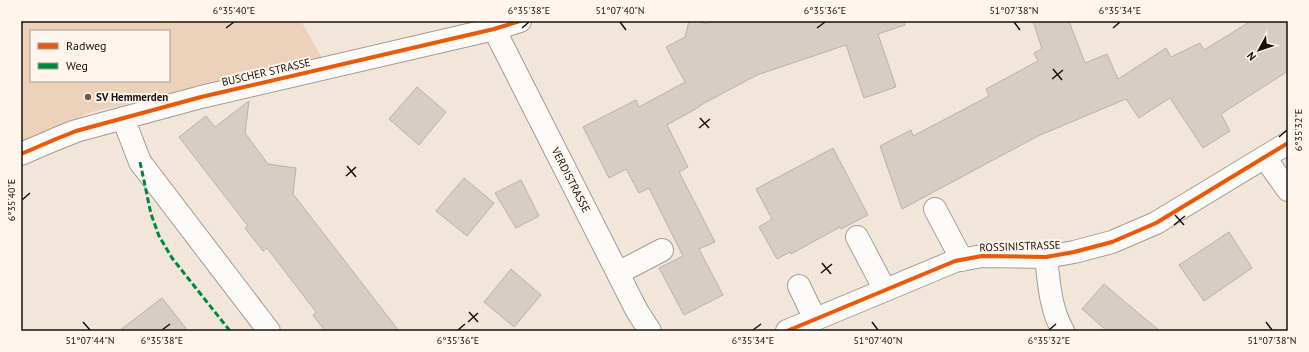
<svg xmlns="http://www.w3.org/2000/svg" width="1309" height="352" viewBox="0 0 1309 352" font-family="'PT Sans',sans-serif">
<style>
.green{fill:#ecd2bb;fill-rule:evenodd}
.building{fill:#d6cdc4;stroke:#bab1a9}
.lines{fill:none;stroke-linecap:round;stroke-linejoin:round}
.minor-casing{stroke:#a39b92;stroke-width:24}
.minor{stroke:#fdfbfa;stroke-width:22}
.quiet{stroke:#00873e;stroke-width:3;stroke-dasharray:6 3;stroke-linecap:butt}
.cycleway-casing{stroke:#fff5ed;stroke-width:6}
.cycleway{stroke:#e8590c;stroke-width:4}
.ticks{fill:none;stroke:#18110a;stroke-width:1.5}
.poi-dot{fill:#645c53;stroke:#fff5ed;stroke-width:1.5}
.labels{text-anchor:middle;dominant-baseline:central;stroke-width:4;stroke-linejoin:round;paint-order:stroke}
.street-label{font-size:11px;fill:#18110a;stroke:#fff5ed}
.poi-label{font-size:11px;font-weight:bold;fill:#18110a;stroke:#fff5ed;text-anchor:start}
.neatline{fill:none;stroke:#18110a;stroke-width:1.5}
.ticks-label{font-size:10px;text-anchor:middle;fill:#18110a}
</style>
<rect width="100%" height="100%" fill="#f2e6db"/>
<path class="green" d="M21,21H301L322,58L88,113L21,148ZM31,31H169V81H31Z"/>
<path class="building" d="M689,21H696L707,24L714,21H904L905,25L878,34L896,87L864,98L846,45L757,75L699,106V107L667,125L688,167L679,172L715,242L699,249L723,295L684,315L659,268L683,256L649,188L639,193L626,169L609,178L583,127L636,100L639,107L685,82L666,47L685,37Z
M1033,21H1069L1085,63L1107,54L1118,79L1166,48L1171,57L1200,43L1204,50L1251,21H1288V71L1221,114L1230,131L1203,148L1170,98L1139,118L1126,99L1038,136L902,209L880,146L911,130L913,136L989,96L986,89L1038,61L1034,53L1042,49Z
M417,87L446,112L419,145L389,119Z
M249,101L245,133L268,164L296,168L293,194L399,331H325L313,315L316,312L267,248L263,251L245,228L248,226L179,137L206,116L215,127Z
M833,148L868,215L841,229L840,227L791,254L790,252L777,259L759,227L772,219L756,189Z
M464,178L494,203L467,236L436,211Z
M521,180L539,216L516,228L495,193Z
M1229,232L1252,268L1204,301L1179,265Z
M511,269L541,295L514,327L484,302Z
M1104,284L1125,302L1160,331H1107L1082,309Z
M162,298L188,331H119Z"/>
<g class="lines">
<defs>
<path id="minor" d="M494,29L637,311L650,331
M123,118L140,162L269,331
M21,154L56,139L76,131L201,97L494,29L520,21
M1265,158L1288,190
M935,209L962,260
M857,237L885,290
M1046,257C1049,283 1050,308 1063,331
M618,273L662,250
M799,286L815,319
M787,331L955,261L982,256L1046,257L1074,252L1112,242L1156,223L1288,143"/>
</defs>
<use href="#minor" class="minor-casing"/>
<use href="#minor" class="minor"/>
<path class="quiet" d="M140,162L151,214L159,236L172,258L230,331"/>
<defs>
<path id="cycleway" d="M21,154L56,139L76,131L201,97L494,29L520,21
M787,331L955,261L982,256L1046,257L1074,252L1112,242L1156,223L1288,143"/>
</defs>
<use href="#cycleway" class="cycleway-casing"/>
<use href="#cycleway" class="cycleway"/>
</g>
<path class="ticks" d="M620,22L626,30M1014,22L1020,30M226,28L234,22M522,28L529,22M817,28L825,22M1113,28L1120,22M1053,69L1062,80M1052,79L1063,70M700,118L709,128M699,128L710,119M1279,137L1287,130M347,166L356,177M346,176L356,167M22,200L30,193M1175,215L1184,225M1174,225L1185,216M822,263L831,274M821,273L832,264M469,312L478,322M83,322L90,330M468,322L478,313M872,322L878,330M1266,322L1272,330M162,330L170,324M458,330L465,324M753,330L761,324M1049,330L1056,324"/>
<circle class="poi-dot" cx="88" cy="97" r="4"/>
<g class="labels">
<g class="street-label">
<text transform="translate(266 72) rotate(-13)">BUSCHER STRASSE</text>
<text transform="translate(571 180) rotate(63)">VERDISTRASSE</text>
<text transform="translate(1020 246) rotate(-2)">ROSSINISTRASSE</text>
</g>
<g class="poi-label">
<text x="96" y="97">SV Hemmerden</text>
</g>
</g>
<rect width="1309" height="352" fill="none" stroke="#fff5ed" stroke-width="44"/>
<rect x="30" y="30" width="140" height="52" fill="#fff5ed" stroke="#a39a92"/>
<rect x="38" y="43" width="20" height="6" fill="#e8590c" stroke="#a39a92"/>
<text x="66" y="50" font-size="12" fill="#18110a">Radweg</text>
<rect x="38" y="63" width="20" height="6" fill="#00873e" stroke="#a39a92"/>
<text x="66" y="70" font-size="12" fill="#18110a">Weg</text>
<g transform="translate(1259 50) rotate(230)" stroke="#fff5ed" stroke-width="3" paint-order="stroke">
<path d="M0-3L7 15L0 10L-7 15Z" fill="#18110a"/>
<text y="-6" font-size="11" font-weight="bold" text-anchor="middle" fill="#18110a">N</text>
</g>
<rect x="22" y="22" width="1265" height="308" class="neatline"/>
<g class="ticks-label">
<text x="234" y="14">6°35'40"E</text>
<text x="529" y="14">6°35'38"E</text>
<text x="620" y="14">51°07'40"N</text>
<text x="825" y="14">6°35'36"E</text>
<text x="1014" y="14">51°07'38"N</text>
<text x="1120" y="14">6°35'34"E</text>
<text transform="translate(1298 130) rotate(-90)" y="4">6°35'32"E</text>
<text transform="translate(11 200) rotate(-90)" y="4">6°35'40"E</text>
<text x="90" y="344">51°07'44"N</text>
<text x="162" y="344">6°35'38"E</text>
<text x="458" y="344">6°35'36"E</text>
<text x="753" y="344">6°35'34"E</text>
<text x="878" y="344">51°07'40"N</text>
<text x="1049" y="344">6°35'32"E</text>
<text x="1272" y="344">51°07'38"N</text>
</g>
</svg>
